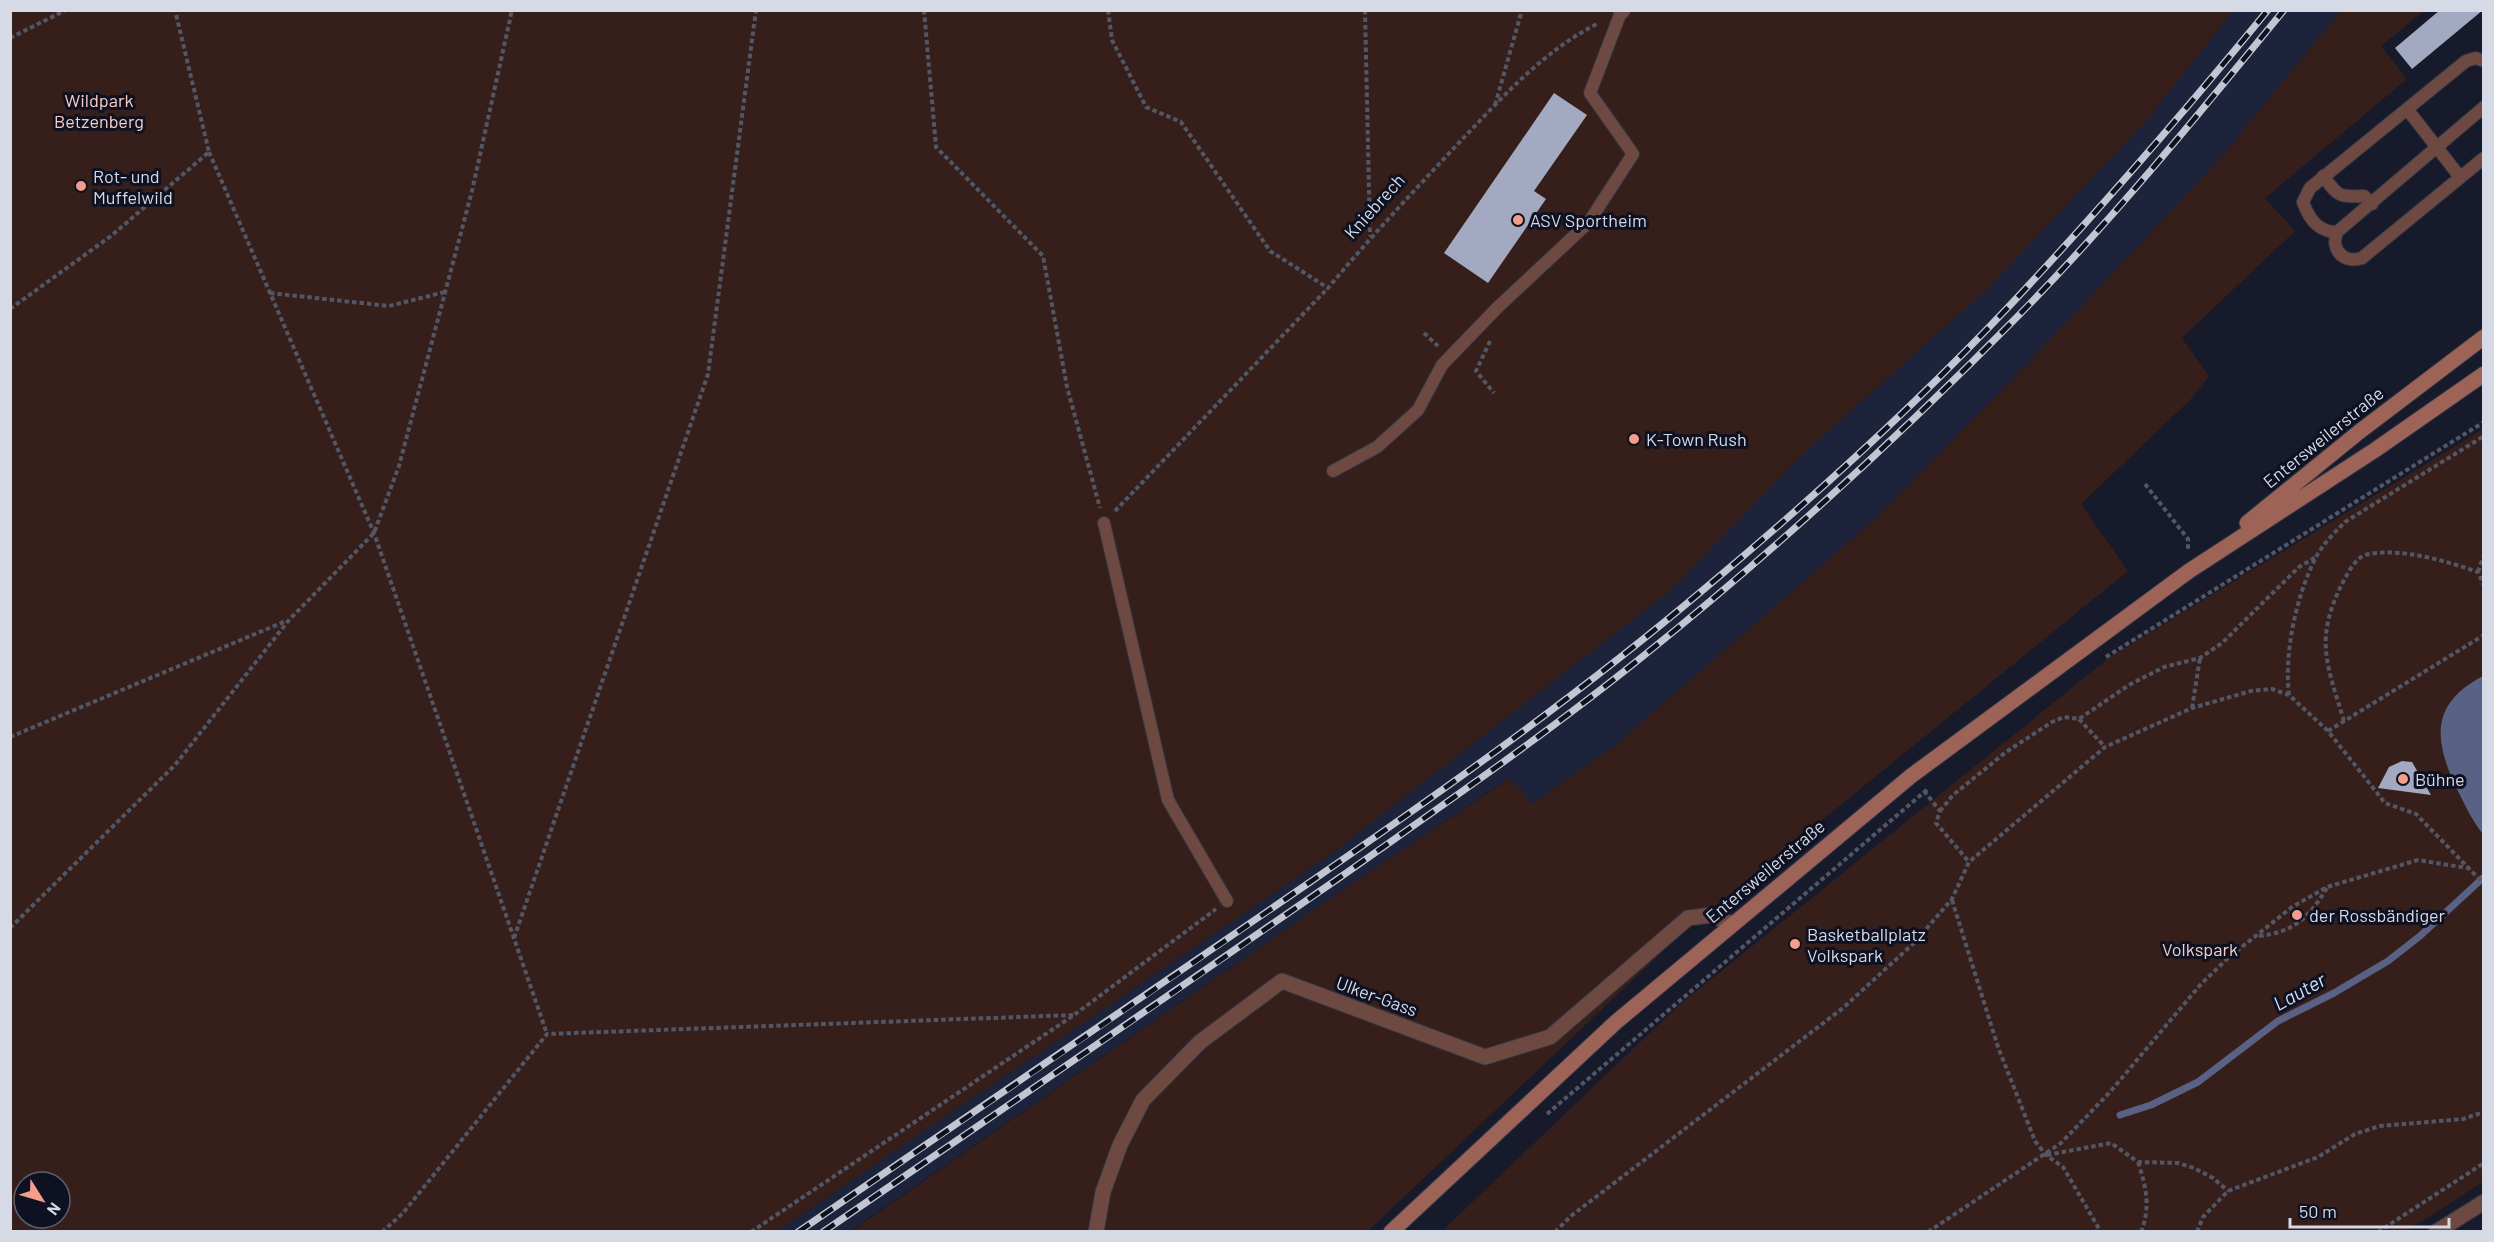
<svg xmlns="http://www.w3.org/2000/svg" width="2494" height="1242" viewBox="0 0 2494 1242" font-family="Barlow,sans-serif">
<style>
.built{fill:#1d233a}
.green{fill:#361f1a;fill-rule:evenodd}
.water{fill:#596284}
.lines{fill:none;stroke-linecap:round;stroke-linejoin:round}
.stream{stroke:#596284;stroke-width:7}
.building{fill:#a2a9c0}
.lane-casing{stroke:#313545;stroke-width:14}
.street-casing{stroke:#313545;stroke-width:17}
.secondary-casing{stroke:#313545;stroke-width:17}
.path{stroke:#525665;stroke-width:4;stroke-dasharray:4.5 3;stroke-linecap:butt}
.lane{stroke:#6e4941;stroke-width:12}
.street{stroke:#6e4941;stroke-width:15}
.secondary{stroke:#9d6356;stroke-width:15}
.rail-casing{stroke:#c2c6d2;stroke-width:7}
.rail{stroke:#0d1121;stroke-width:4.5;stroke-dasharray:14;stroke-linecap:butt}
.poi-dot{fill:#f49d8b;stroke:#0d1121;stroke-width:2}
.labels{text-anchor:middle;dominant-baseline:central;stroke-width:6;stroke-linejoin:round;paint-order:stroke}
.park-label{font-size:18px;fill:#f9cdc3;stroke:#0d1121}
.poi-label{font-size:18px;fill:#d6dae6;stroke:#0d1121;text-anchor:start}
.street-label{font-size:18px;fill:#d6dae6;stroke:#0d1121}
.water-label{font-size:20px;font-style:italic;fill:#d4dbf4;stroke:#0d1121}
</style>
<rect width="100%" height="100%" fill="#161a2b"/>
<path class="built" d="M2233,11H2341L2217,162L2034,357L1876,518L1617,744L1532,804L1509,778L1353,883L850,1231L776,1232L1331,854L1667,593L1806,451L1986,290L2148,119Z"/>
<path class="green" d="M10,11H2233L2148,119L1986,290L1806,451L1667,593L1331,854L776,1232L11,1231ZM24,1182H60V1218H24Z
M2341,11H2424L2381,46L2407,79L2265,198L2295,231L2182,338L2209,376L2190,400L2081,504L2128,571L1675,940L1368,1231L850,1232L1353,883L1510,778L1532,804L1617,744L1876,518L2034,357L2217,162Z
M2483,429V1182L2406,1232H1441L1678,1006L2110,657Z"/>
<path class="water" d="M2483,676V834C2472,821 2463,801 2455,785C2433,737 2432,703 2483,676Z"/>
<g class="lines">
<path class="stream" d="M2120,1115L2151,1105L2198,1082L2278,1021L2334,993L2388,961L2420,936L2484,877"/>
</g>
<path class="building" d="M2440,10H2483L2412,69L2395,48Z
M1554,93L1587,115L1534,191L1546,199L1488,283L1444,253Z
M2402,761L2412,762L2431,795L2378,788L2389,767Z"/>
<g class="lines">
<defs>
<path id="lane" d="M2484,107L2337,232C2330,250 2344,264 2362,258L2484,158
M2407,109L2460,177
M2323,176C2339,197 2338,197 2364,196L2372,204
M2337,232C2318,232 2309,219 2303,202L2310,188L2466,61L2476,58L2484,61
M1333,471L1377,447L1418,410L1442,365L1497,308L1589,222L1633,154L1590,93L1621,12
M1104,523L1168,800L1227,901"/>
<path id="street" d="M1621,12L1623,10
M1096,1232L1103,1192L1120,1145L1143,1100L1200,1042L1282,981L1485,1057L1550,1037L1688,918L1711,915L1732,924
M2436,1232L2484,1202"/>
<path id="secondary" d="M2247,523L2359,432L2484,337
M1391,1232L1616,1022L1911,776L2189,571L2375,450L2484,374"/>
</defs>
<use href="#lane" class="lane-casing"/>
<use href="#street" class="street-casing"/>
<use href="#secondary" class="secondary-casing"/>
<path class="path" d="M924,10L936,147L1043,256L1067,387L1100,508
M1108,10L1112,40L1146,107L1181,122L1270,251L1328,288C1368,240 1411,194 1454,148C1497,103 1543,50 1599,23
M1365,10L1370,236
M10,38L66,10
M1495,105L1522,10
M209,152L374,533L547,1034
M270,293L389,306L445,292
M10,309L111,236L209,152L175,10
M1424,333L1438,346
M1490,341L1476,371L1494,393
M2145,484L2188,539V550
M1115,511L1328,288
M2478,572L2484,555
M2106,657L2484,422
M2289,695C2284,653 2296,597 2315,559C2322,545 2334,533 2345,522L2484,436
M2192,708L2200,658
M2079,719L2105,747
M2344,721C2326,662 2314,638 2344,580C2350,569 2357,556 2369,554C2403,548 2446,561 2478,572L2484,586
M2328,731L2484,635
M10,737L286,621
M1924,791L1940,811L1936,823L1969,862
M1940,811L1953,795L2006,752L2052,722L2064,717L2079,719L2129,685L2164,667L2200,658L2222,643L2299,567L2316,557
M1952,900L1998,1047L2035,1141L2046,1155L2063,1167L2101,1232
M10,928L175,765L289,620L374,533L399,466L472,191L512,10
M2259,936C2295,932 2309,917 2327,888
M514,938L708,374L756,10
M1547,1114L1929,788
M2047,1155L2111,1143L2138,1162L2178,1163L2194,1168L2213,1178L2228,1191
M2138,1162C2146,1186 2151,1207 2141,1232
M382,1232L403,1213L547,1034L1074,1015
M751,1232L1074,1015L1216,909
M1555,1232L1571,1216L1843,1008L1915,942L1952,899L1969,862L2105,747L2192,708L2251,691L2272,689L2289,695L2328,731L2385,803L2416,814L2484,884
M1928,1232L2061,1143L2110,1092L2201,984L2228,958L2292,907L2327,887L2418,860L2467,868
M2197,1232L2203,1217L2228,1191L2318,1157L2355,1134L2380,1126L2463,1119L2484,1112
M2378,1232L2484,1163"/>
<use href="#lane" class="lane"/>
<use href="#street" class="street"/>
<use href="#secondary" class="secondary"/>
<defs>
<path id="rail" d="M798,1232C966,1118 1134,1004 1300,889C1438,794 1575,698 1703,590C1811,500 1917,404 2014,301C2102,207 2186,110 2268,10
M823,1232C995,1114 1168,997 1339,878C1441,806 1544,736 1642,657C1774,551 1900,436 2019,315C2113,219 2199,114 2284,10"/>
</defs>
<use href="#rail" class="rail-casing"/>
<use href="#rail" class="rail"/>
</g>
<g class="poi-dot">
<circle cx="81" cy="186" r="6"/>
<circle cx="1518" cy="220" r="6"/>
<circle cx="1634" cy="439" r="6"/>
<circle cx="2403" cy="779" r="6"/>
<circle cx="2297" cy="915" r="6"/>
<circle cx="1795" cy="944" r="6"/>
</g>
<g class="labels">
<g class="park-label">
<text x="99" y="100">Wildpark<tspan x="99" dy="21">Betzenberg</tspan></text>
<text x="2200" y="949">Volkspark</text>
</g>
<g class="poi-label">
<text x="93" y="176">Rot- und<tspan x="93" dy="21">Muffelwild</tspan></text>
<text x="1530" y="220">ASV Sportheim</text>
<text x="1646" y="439">K-Town Rush</text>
<text x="2415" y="779">Bühne</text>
<text x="2309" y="915">der Rossbändiger</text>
<text x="1807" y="934">Basketballplatz<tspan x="1807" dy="21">Volkspark</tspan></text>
</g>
<g class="street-label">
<text transform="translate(1374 206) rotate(-48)">Kniebrech</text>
<text transform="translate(2323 437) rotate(-39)">Entersweilerstraße</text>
<text transform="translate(1765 871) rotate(-40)">Entersweilerstraße</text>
<text transform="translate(1377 996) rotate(20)">Ulker-Gass</text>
</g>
<g class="water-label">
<text transform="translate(2299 991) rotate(-29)">Lauter</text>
</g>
</g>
<rect width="2494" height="1242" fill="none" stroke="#d6dae6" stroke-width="24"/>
<g transform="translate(42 1200) rotate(127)"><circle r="28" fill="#0d1121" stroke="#5d6170" stroke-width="1.5"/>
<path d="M0-4.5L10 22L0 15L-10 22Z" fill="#f49d8b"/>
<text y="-9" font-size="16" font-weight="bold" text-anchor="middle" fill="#d6dae6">N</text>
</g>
<path d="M2290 1218v9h159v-9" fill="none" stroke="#d6dae6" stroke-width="3"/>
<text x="2299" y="1218" font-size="18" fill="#d6dae6" stroke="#0d1121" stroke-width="4.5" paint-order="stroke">50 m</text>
</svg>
